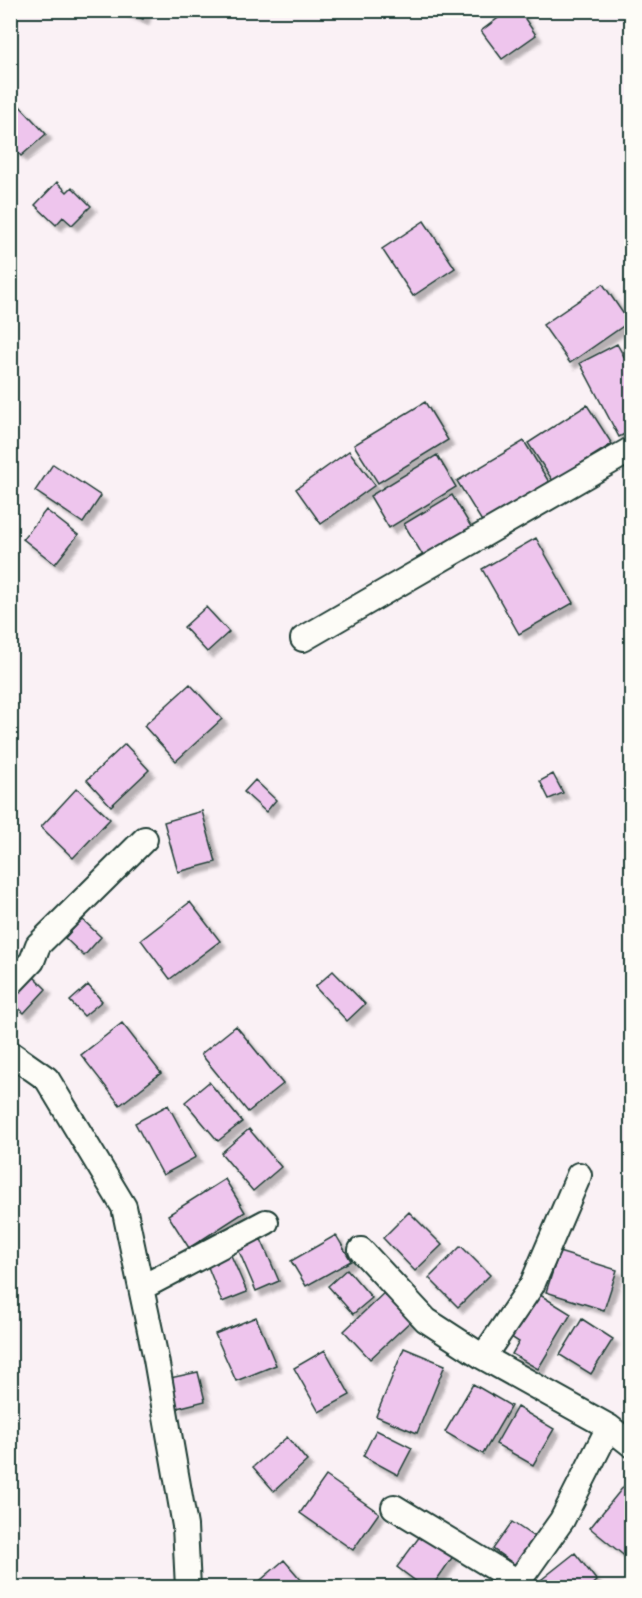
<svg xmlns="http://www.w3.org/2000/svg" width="642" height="1598" viewBox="0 0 642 1598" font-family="Delius,sans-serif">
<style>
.building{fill:#eec5ed;stroke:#1f3d34;stroke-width:1.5;filter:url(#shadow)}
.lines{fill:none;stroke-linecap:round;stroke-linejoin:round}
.minor-casing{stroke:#1f3d34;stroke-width:28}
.minor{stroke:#fdfcf7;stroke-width:24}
</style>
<defs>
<filter id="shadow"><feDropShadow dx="5.5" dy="5.5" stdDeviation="1.5" flood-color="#0004"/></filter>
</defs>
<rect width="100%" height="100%" fill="#faf1f5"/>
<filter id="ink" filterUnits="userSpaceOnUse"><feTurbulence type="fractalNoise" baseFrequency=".0167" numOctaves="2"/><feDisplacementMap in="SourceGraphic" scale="12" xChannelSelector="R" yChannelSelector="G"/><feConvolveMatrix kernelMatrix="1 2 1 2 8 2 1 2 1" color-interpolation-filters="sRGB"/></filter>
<g filter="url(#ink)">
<path class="building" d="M121,10H146L143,19Z
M509,10H519L536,35L502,59L481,31Z
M17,103L46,134L21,156L10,144V109Z
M57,182L67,192L72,187L91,206L72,225L63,217L56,225L35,205Z
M424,221L455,268L413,296L382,249Z
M603,284L629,322L570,363L543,325Z
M617,344L632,371V430L619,437L580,363Z
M425,402L448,440L378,483L354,445Z
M587,405L612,444L553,481L528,443Z
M524,441L549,482L483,523L457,481Z
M349,451L375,485L321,524L296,489Z
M437,455L456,487L389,528L370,496Z
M53,464L101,496L83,523L35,491Z
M452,495L473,530L425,559L404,524Z
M46,510L78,535L55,564L23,539Z
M536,538L573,603L519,634L482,569Z
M206,607L229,632L207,652L184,627Z
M190,684L222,719L176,761L144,726Z
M125,744L149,770L111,806L87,780Z
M553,774L563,793L549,799L540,781Z
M255,780L276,800L266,812L244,792Z
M77,788L110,819L73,858L41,827Z
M202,811L216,862L178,872L164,822Z
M190,902L220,941L170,979L141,940Z
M82,919L101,937L84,956L65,938Z
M333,971L365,1004L347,1021L315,987Z
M29,972L46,989L24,1013L10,1000V991Z
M88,985L102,1001L84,1016L70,1001Z
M122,1023L161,1073L120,1105L81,1055Z
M236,1026L283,1084L248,1112L201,1054Z
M209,1082L242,1122L218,1141L185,1102Z
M168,1105L196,1157L163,1175L135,1123Z
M249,1129L281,1167L253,1191L221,1153Z
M225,1179L245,1212L189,1248L168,1215Z
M409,1212L442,1245L415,1271L383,1238Z
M336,1235L351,1261L306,1286L291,1261Z
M261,1239L279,1281L256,1291L238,1249Z
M461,1246L490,1275L458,1307L429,1278Z
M559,1252L617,1270L604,1310L546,1292Z
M230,1253L247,1292L222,1302L206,1262Z
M347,1269L372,1298L353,1314L328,1286Z
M387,1290L414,1318L370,1359L344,1331Z
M537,1293L571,1314L538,1369L512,1354L519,1342L511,1337Z
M256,1317L276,1365L236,1381L215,1334Z
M582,1319L613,1339L591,1374L560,1355Z
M404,1348L445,1365L417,1433L376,1416Z
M325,1350L350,1395L319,1412L294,1368Z
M198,1372L205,1401L177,1408L170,1378Z
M473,1384L511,1406L483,1454L445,1432Z
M517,1407L554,1429L533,1465L496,1444Z
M376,1430L412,1448L398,1475L363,1456Z
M287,1437L307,1461L274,1491L253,1467Z
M326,1476L379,1513L353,1550L300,1513Z
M624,1486L632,1492V1552L627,1558L590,1528Z
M512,1522L540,1541L521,1569L493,1549Z
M423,1532L454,1555L431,1588H425L397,1567Z
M575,1553L597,1581L589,1588L532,1587Z
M284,1560L308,1588H255L254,1586Z
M495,1575L505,1588H478Z"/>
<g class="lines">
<defs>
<path id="minor" d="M303,639L632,449
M10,984L32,961L38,945L145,839
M10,1053L47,1079L124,1207L156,1359L185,1526L188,1588
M361,1250L426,1320L483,1357L609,1427L632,1445
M141,1288L266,1222
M483,1357L532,1285L579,1175
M394,1507L518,1582L523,1588
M518,1582L562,1520L609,1427"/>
</defs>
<use href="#minor" class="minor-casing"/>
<use href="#minor" class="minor"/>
</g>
</g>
<rect width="642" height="1598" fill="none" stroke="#fdfcf7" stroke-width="36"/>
<rect x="18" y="18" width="606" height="1562" fill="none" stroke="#1f3d34" stroke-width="2" filter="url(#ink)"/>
</svg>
